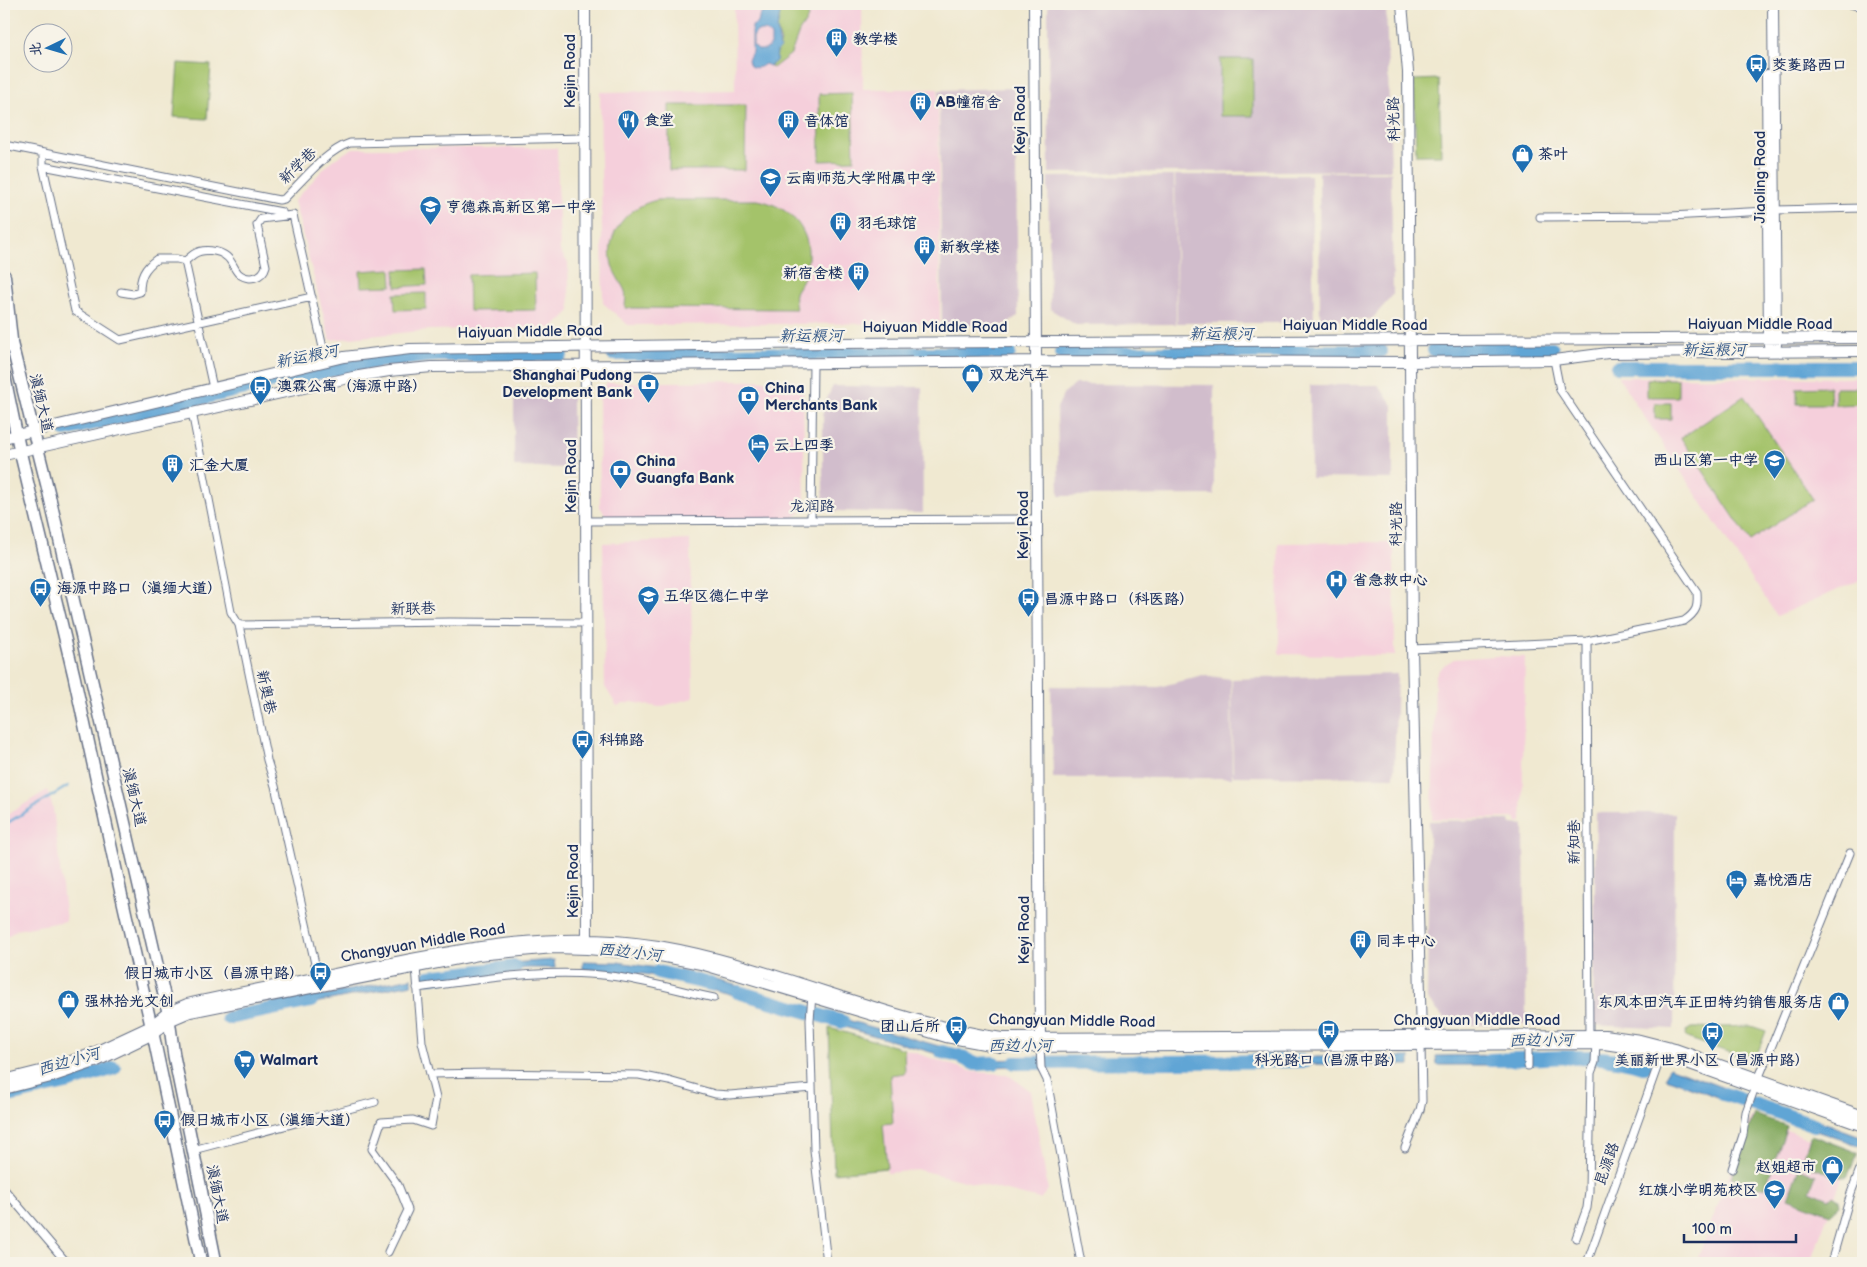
<svg xmlns="http://www.w3.org/2000/svg" width="1867" height="1267" viewBox="0 0 1867 1267" font-family="'Balsamiq Sans','LXGW WenKai TC',sans-serif">
<style>
.built{fill:#f5cfdb}
.industrial{fill:#d1bdcc}
.green{fill:#a4c36a;stroke:#607964}
.forest{fill:#83a95e;stroke:#4f6c5e}
.water{fill:#61a5d5;stroke:#3e6a9a;fill-rule:evenodd}
.lines{fill:none;stroke-linecap:round;stroke-linejoin:round}
.stream{stroke:#61a5d5;stroke-width:2.5}
.river{stroke:#61a5d5;stroke-width:14}
.street-casing{stroke:#667086;stroke-width:9}
.secondary-casing{stroke:#667086;stroke-width:12}
.primary-casing{stroke:#667086;stroke-width:14}
.highway-casing{stroke:#667086;stroke-width:15}
.street{stroke:#fff;stroke-width:7}
.secondary{stroke:#fff;stroke-width:10}
.primary{stroke:#fff;stroke-width:11}
.highway{stroke:#fff;stroke-width:12}
.labels{text-anchor:middle;dominant-baseline:central;stroke-width:4.5;stroke-linejoin:round;paint-order:stroke}
.poi-label{font-size:15px;font-weight:bold;fill:#1b2f5e;stroke:#f7f3e8;text-anchor:start}
.street-label{font-size:15px;fill:#1b2f5e;stroke:#f7f3e8}
.water-label{font-size:16px;font-style:italic;fill:#345888;stroke:#f7f3e8}
</style>
<rect width="100%" height="100%" fill="#f7f3e8"/>
<filter id="ink" filterUnits="userSpaceOnUse"><feTurbulence type="fractalNoise" baseFrequency=".02" numOctaves="2"/><feDisplacementMap in="SourceGraphic" scale="10" xChannelSelector="R" yChannelSelector="G"/><feConvolveMatrix kernelMatrix="1 2 1 2 8 2 1 2 1" color-interpolation-filters="sRGB"/></filter>
<filter id="wash" filterUnits="userSpaceOnUse"><feTurbulence type="fractalNoise" baseFrequency=".0096" numOctaves="4" result="noise"/><feDisplacementMap in="SourceGraphic" scale="20" xChannelSelector="R" yChannelSelector="G"/><feGaussianBlur stdDeviation="1.12" result="paint"/><feColorMatrix in="noise" values="0 0 0 0 0 0 0 0 0 0 0 0 0 0 0 0 0 1.4 0 .05"/><feComposite in="paint" operator="in"/></filter>
<g filter="url(#wash)">
<rect width="100%" height="100%" fill="#f0e9d1"/>
<path class="built" d="M734,4H862L863,89H938L940,323L628,325L603,303L600,92L735,90Z
M353,148H557L560,251L568,263L570,311L553,328L430,330L330,340L294,201L331,161Z
M1618,377L1863,378V579L1777,616Z
M792,380L803,386L805,507L791,521H610L600,507L599,395L607,383Z
M690,540L693,698L659,707L632,702L617,706L605,687L603,543Z
M1394,542L1395,656L1279,654L1278,543Z
M1496,656L1525,657L1522,822H1516V818L1432,819L1435,676L1444,665L1454,659Z
M47,790L53,808L66,921L16,930L4,939V817Z
M904,1049L973,1072L1007,1074L1031,1091L1048,1190L1040,1199L919,1170L887,1173L883,1124L893,1122L890,1075L905,1073Z
M1751,1117L1851,1154L1810,1263H1696Z"/>
<path class="industrial" d="M1048,4H1386L1391,170L1049,173Z
M1015,88L1018,316L1004,325H942L939,90Z
M1319,172H1391L1393,295L1372,319L1320,321Z
M1175,175H1311L1314,323H1177Z
M1174,176L1176,324L1076,325L1050,309L1048,177Z
M1075,384L1214,385V495L1059,496L1057,408L1064,393Z
M1310,385H1378L1393,405V479L1311,478Z
M833,386L922,387L923,513L834,511L823,500V406Z
M559,388L572,396L573,468L514,467V389Z
M1397,674L1394,777L1233,776L1232,679Z
M1202,675L1231,679L1232,778H1053L1051,686L1159,687Z
M1596,813H1675L1674,1029L1593,1025Z
M1510,820L1511,824L1524,825L1526,1024L1450,1025L1427,999L1429,821Z"/>
<path class="green" d="M782,4H811L807,20L799,32L791,54L773,68L770,66L776,61L777,51L781,43L777,29Z
M1220,59H1253V116H1220Z
M178,63L211,65L207,119L174,117Z
M1439,79L1441,155H1416L1414,80Z
M852,93L854,160L820,161L819,94Z
M669,105H746L745,170H669Z
M658,200H757C789,205 814,231 807,265C806,271 804,278 801,283C799,286 796,290 795,293C794,298 795,304 796,309L625,308C625,303 627,294 624,289C620,281 615,275 612,265C604,234 628,205 658,200Z
M391,269L392,286L361,287L360,271Z
M426,269L427,285L396,287L395,270Z
M535,273L536,310L469,311L468,275Z
M426,293V309L395,310L394,294Z
M1647,379H1678V397H1647Z
M1830,387L1831,404H1797V388Z
M1835,388H1863V404L1835,405Z
M1744,396L1813,499L1750,541L1681,438Z
M1655,403H1671V419H1655Z
M1751,1026L1766,1031L1758,1052L1742,1057L1687,1038L1685,1036L1686,1031L1691,1028Z
M829,1028L904,1049L905,1073L890,1075L893,1123L883,1124L887,1168L834,1173Z"/>
<path class="forest" d="M1754,1114L1787,1126L1765,1189L1731,1177Z
M1811,1135L1858,1153L1847,1177H1838L1801,1163Z
M1799,1168L1816,1175L1810,1191L1829,1199L1833,1195L1839,1199L1840,1205L1830,1214L1788,1198Z"/>
<path class="water" d="M765,4H782L777,29L780,48L777,51L776,61L770,66L765,64C760,68 756,69 750,66L748,60L752,52V26L758,23L760,14L764,13ZM757,31H765L771,36V45L765,50H758L753,45V37Z
M554,960L555,968H528L496,972L495,964Z
M583,961L618,962L677,971L676,980L644,974L583,969Z
M479,967L480,974L429,981L428,974Z
M695,974L756,991L753,1000L692,984Z
M412,978V984L294,1007L293,1001Z
M770,996L794,1003L795,1014L768,1006Z
M270,1005L271,1013L229,1021L227,1014Z
M826,1014L960,1052L958,1060L827,1022Z
M1590,1053L1588,1061L1538,1063L1537,1054Z
M1601,1054L1646,1062L1644,1069L1600,1063Z
M1274,1055L1275,1063L1226,1065V1058Z
M1507,1055L1508,1065H1437L1436,1056Z
M1165,1057V1066L1112,1067V1058Z
M1173,1057H1217V1065H1173Z
M1288,1057H1410V1065L1288,1064Z
M1047,1058H1104V1067H1048Z
M1033,1059V1066L974,1067L975,1060Z
M1669,1067L1745,1096L1740,1105L1666,1078Z
M1756,1099L1790,1112L1787,1121L1752,1109Z
M1800,1114L1863,1137L1861,1146L1795,1124Z"/>
<g class="lines">
<path class="stream" d="M4,825L68,786"/>
<path class="river" d="M1434,350L1552,348
M1061,353L1381,351
M613,354L1009,353
M1618,367H1863
M65,430L284,379L379,361L438,355H561
M658,972L710,984
M429,977L515,967
M738,992L843,1022
M228,1018L311,1001
M942,1052L959,1056L975,1064L994,1063
M1490,1060C1540,1060 1596,1050 1645,1067
M1015,1063L1306,1061
M1724,1094L1815,1125
M4,1097L66,1083L114,1068"/>
</g>
</g>
<g filter="url(#ink)">
<g class="lines">
<defs>
<path id="street" d="M1850,4L1863,7
M4,145L279,200L284,199C303,180 326,151 350,143L585,138
M43,154V166L75,311L120,340L312,297
M43,166L282,212
M1775,210L1863,208
M1540,217L1670,216L1767,211
M185,261L213,388
M121,292L133,294L140,292C140,277 144,268 157,259H177L185,261C188,259 191,256 194,254C203,248 219,250 227,257C232,261 234,269 238,273C248,282 263,278 266,266L257,225L261,219L293,215L326,361
M192,412L231,612L239,625L267,760L275,786L318,977
M811,519L813,364
M586,521L1038,519
M239,625L450,622L587,623
M1587,641L1589,1038
M1412,649L1587,641L1684,621C1697,612 1698,607 1697,592L1560,390L1554,360
M417,988C483,979 552,967 618,977C650,982 682,991 714,998
M812,995L810,1020L814,1150L827,1263
M1528,1044V1066
M1040,1046L1041,1068L1047,1080L1081,1263
M430,1074L491,1073L639,1075L669,1081L715,1094L730,1095L812,1088
M1405,1148L1420,1110L1422,1101L1421,1044
M193,1150L375,1102
M1732,1169L1743,1135L1746,1112L1755,1087L1850,853
M4,1189L67,1263
M1576,1238L1587,1208L1589,1191L1591,1073L1595,1062L1596,1041
M388,1252L408,1210L398,1185L372,1149L381,1122L413,1120L431,1126L436,1098L422,1042L416,967
M1587,1263L1663,1051
M1831,1263L1851,1193L1863,1161"/>
<path id="secondary" d="M585,4L587,945
M1034,4L1040,1043
M1402,4L1408,72L1412,649L1421,1040
M1773,4L1776,345
M1767,75L1769,345
M4,438L344,357L410,349L832,343L1863,338
M4,455L353,377L389,371L432,367L1037,361L1410,362L1554,360L1608,353L1863,351
M4,1080L48,1069L91,1054L151,1026L168,1012L187,1004C245,991 302,981 360,969C462,949 553,929 658,946C775,966 884,1021 1002,1038L1605,1035L1640,1040L1675,1049L1863,1116
M4,1089L51,1077L95,1062L153,1034L169,1021L190,1012L478,955L554,948L587,949L655,955L701,964L946,1037L1001,1047L1604,1044L1638,1049L1662,1054L1863,1126"/>
<path id="primary" d="M9,333L49,494L168,1012L174,1056L216,1263
M4,374L20,451L74,676L121,893L153,1034L201,1263"/>
<path id="highway" d="M4,276L11,340"/>
</defs>
<use href="#street" class="street-casing"/>
<use href="#secondary" class="secondary-casing"/>
<use href="#primary" class="primary-casing"/>
<use href="#highway" class="highway-casing"/>
<use href="#street" class="street"/>
<use href="#secondary" class="secondary"/>
<use href="#primary" class="primary"/>
<use href="#highway" class="highway"/>
</g>
</g>
<defs>
<symbol id="building-pin" viewBox="-11 -11 22 30"><path d="M0 17L-7.5 6A9.5 9.5 0 1 1 7.5 6Z" fill="#1f6fb2" stroke="#f7f3e8"/><path d="M-4-6H4V6H1V3H-1V6H-4ZM-2.5-4.3h1.7v1.8h-1.7ZM.8-4.3h1.7v1.8H.8ZM-2.5-1h1.7V.8h-1.7ZM.8-1h1.7V.8H.8Z" fill="#fff"/></symbol>
<symbol id="bus-pin" viewBox="-11 -11 22 30"><path d="M0 17L-7.5 6A9.5 9.5 0 1 1 7.5 6Z" fill="#1f6fb2" stroke="#f7f3e8"/><path d="M-5-6H5V4H4V6H2V4H-2V6H-4V4H-5ZM-3.5-4V0h7V-4ZM-3.5 1.2v1.5H-2V1.2ZM2 1.2v1.5H3.5V1.2Z" fill="#fff"/></symbol>
<symbol id="restaurant-pin" viewBox="-11 -11 22 30"><path d="M0 17L-7.5 6A9.5 9.5 0 1 1 7.5 6Z" fill="#1f6fb2" stroke="#f7f3e8"/><path d="M-5-6h1v4h1v-4h1v4h1v-4h1v5L-1.5 .5V6h-2V.5L-5-1ZM5-6V6H3V1.5H1.5Q1.5-4 5-6Z" fill="#fff"/></symbol>
<symbol id="shop-pin" viewBox="-11 -11 22 30"><path d="M0 17L-7.5 6A9.5 9.5 0 1 1 7.5 6Z" fill="#1f6fb2" stroke="#f7f3e8"/><path d="M-5-2.5h2.3a2.7 3.5 0 0 1 5.4 0H5L5.5 6h-11ZM-1.5-2.5h3a1.5 2.3 0 0 0-3 0Z" fill="#fff"/></symbol>
<symbol id="school-pin" viewBox="-11 -11 22 30"><path d="M0 17L-7.5 6A9.5 9.5 0 1 1 7.5 6Z" fill="#1f6fb2" stroke="#f7f3e8"/><path d="M0-5L7-2L0 1L-7-2ZM-4 1L0 2.5L4 1V4Q0 6-4 4Z" fill="#fff"/></symbol>
<symbol id="bank-pin" viewBox="-11 -11 22 30"><path d="M0 17L-7.5 6A9.5 9.5 0 1 1 7.5 6Z" fill="#1f6fb2" stroke="#f7f3e8"/><path d="M-6-4H6V4H-6ZM0-2.3a2.3 2.3 0 1 0 0 4.6a2.3 2.3 0 1 0 0-4.6Z" fill="#fff"/></symbol>
<symbol id="hotel-pin" viewBox="-11 -11 22 30"><path d="M0 17L-7.5 6A9.5 9.5 0 1 1 7.5 6Z" fill="#1f6fb2" stroke="#f7f3e8"/><path d="M-6-4.5h1.5V1H6V5H4.5V3h-9V5H-6ZM-4 0a1.8 1.8 0 1 1 3.6 0ZM.5 0V-2.5h3Q6-2.5 6 0Z" fill="#fff"/></symbol>
<symbol id="hospital-pin" viewBox="-11 -11 22 30"><path d="M0 17L-7.5 6A9.5 9.5 0 1 1 7.5 6Z" fill="#1f6fb2" stroke="#f7f3e8"/><path d="M-5-5h3v3.5h4V-5h3V5h-3V1.5h-4V5h-3Z" fill="#fff"/></symbol>
<symbol id="supermarket-pin" viewBox="-11 -11 22 30"><path d="M0 17L-7.5 6A9.5 9.5 0 1 1 7.5 6Z" fill="#1f6fb2" stroke="#f7f3e8"/><path d="M-6-5.5h2.5l.6 2H6L4.5 2H-2.5L-4.4-4H-6ZM-1.5 3.2a1.3 1.3 0 1 0 .1 0ZM3 3.2a1.3 1.3 0 1 0 .1 0Z" fill="#fff"/></symbol>
</defs>
<g fill-rule="evenodd">
<use href="#building-pin" x="824" y="26" width="25" height="34"/>
<use href="#bus-pin" x="1744" y="52" width="25" height="34"/>
<use href="#building-pin" x="908" y="90" width="25" height="34"/>
<use href="#restaurant-pin" x="616" y="108" width="25" height="34"/>
<use href="#building-pin" x="776" y="108" width="25" height="34"/>
<use href="#shop-pin" x="1510" y="142" width="25" height="34"/>
<use href="#school-pin" x="758" y="166" width="25" height="34"/>
<use href="#school-pin" x="418" y="194" width="25" height="34"/>
<use href="#building-pin" x="828" y="210" width="25" height="34"/>
<use href="#building-pin" x="912" y="234" width="25" height="34"/>
<use href="#building-pin" x="846" y="260" width="25" height="34"/>
<use href="#shop-pin" x="960" y="362" width="25" height="34"/>
<use href="#bank-pin" x="636" y="372" width="25" height="34"/>
<use href="#bus-pin" x="248" y="374" width="25" height="34"/>
<use href="#bank-pin" x="736" y="384" width="25" height="34"/>
<use href="#hotel-pin" x="746" y="432" width="25" height="34"/>
<use href="#school-pin" x="1762" y="448" width="25" height="34"/>
<use href="#building-pin" x="160" y="452" width="25" height="34"/>
<use href="#bank-pin" x="608" y="458" width="25" height="34"/>
<use href="#hospital-pin" x="1324" y="568" width="25" height="34"/>
<use href="#bus-pin" x="28" y="576" width="25" height="34"/>
<use href="#school-pin" x="636" y="584" width="25" height="34"/>
<use href="#bus-pin" x="1016" y="586" width="25" height="34"/>
<use href="#bus-pin" x="570" y="728" width="25" height="34"/>
<use href="#hotel-pin" x="1724" y="868" width="25" height="34"/>
<use href="#building-pin" x="1348" y="928" width="25" height="34"/>
<use href="#bus-pin" x="308" y="960" width="25" height="34"/>
<use href="#shop-pin" x="56" y="988" width="25" height="34"/>
<use href="#shop-pin" x="1826" y="990" width="25" height="34"/>
<use href="#bus-pin" x="944" y="1014" width="25" height="34"/>
<use href="#bus-pin" x="1316" y="1018" width="25" height="34"/>
<use href="#bus-pin" x="1700" y="1020" width="25" height="34"/>
<use href="#supermarket-pin" x="232" y="1048" width="25" height="34"/>
<use href="#bus-pin" x="152" y="1108" width="25" height="34"/>
<use href="#shop-pin" x="1820" y="1154" width="25" height="34"/>
<use href="#school-pin" x="1762" y="1178" width="25" height="34"/>
</g>
<g class="labels">
<g class="poi-label">
<text x="853" y="39">教学楼</text>
<text x="1772" y="65">茭菱路西口</text>
<text x="936" y="102">AB幢宿舍</text>
<text x="644" y="120">食堂</text>
<text x="804" y="121">音体馆</text>
<text x="1538" y="154">茶叶</text>
<text x="786" y="178">云南师范大学附属中学</text>
<text x="446" y="207">亨德森高新区第一中学</text>
<text x="857" y="223">羽毛球馆</text>
<text x="940" y="247">新教学楼</text>
<text x="843" y="273" text-anchor="end">新宿舍楼</text>
<text x="632" y="375" text-anchor="end">Shanghai Pudong<tspan x="632" dy="17">Development Bank</tspan></text>
<text x="989" y="375">双龙汽车</text>
<text x="277" y="386">澳霖公寓（海源中路）</text>
<text x="765" y="388">China<tspan x="765" dy="17">Merchants Bank</tspan></text>
<text x="774" y="445">云上四季</text>
<text x="1758" y="460" text-anchor="end">西山区第一中学</text>
<text x="636" y="461">China<tspan x="636" dy="17">Guangfa Bank</tspan></text>
<text x="189" y="465">汇金大厦</text>
<text x="1353" y="580">省急救中心</text>
<text x="57" y="588">海源中路口（滇缅大道）</text>
<text x="664" y="596">五华区德仁中学</text>
<text x="1044" y="599">昌源中路口（科医路）</text>
<text x="599" y="740">科锦路</text>
<text x="1753" y="880">嘉悦酒店</text>
<text x="1376" y="941">同丰中心</text>
<text x="304" y="973" text-anchor="end">假日城市小区（昌源中路）</text>
<text x="84" y="1001">强林拾光文创</text>
<text x="1823" y="1002" text-anchor="end">东风本田汽车正田特约销售服务店</text>
<text x="940" y="1026" text-anchor="end">团山后所</text>
<text x="260" y="1060">Walmart</text>
<text x="1329" y="1060" text-anchor="middle">科光路口（昌源中路）</text>
<text x="1712" y="1060" text-anchor="middle">美丽新世界小区（昌源中路）</text>
<text x="180" y="1120">假日城市小区（滇缅大道）</text>
<text x="1816" y="1167" text-anchor="end">赵姐超市</text>
<text x="1758" y="1190" text-anchor="end">红旗小学明苑校区</text>
</g>
<g class="street-label">
<text transform="translate(570 71) rotate(-90)">Kejin Road</text>
<text transform="translate(1394 119) rotate(-91)">科光路</text>
<text transform="translate(1020 120) rotate(-90)">Keyi Road</text>
<text transform="translate(298 166) rotate(-44)">新学巷</text>
<text transform="translate(1760 177) rotate(-90)">Jiaoling Road</text>
<text x="1760" y="324">Haiyuan Middle Road</text>
<text x="1355" y="325">Haiyuan Middle Road</text>
<text x="935" y="327">Haiyuan Middle Road</text>
<text transform="translate(530 332) rotate(-1)">Haiyuan Middle Road</text>
<text transform="translate(41 403) rotate(77)">滇缅大道</text>
<text transform="translate(571 476) rotate(-90)">Kejin Road</text>
<text x="812" y="506">龙润路</text>
<text transform="translate(1396 524) rotate(-90)">科光路</text>
<text transform="translate(1023 525) rotate(-90)">Keyi Road</text>
<text transform="translate(413 609) rotate(-1)">新联巷</text>
<text transform="translate(266 692) rotate(78)">新奥巷</text>
<text transform="translate(134 797) rotate(77)">滇缅大道</text>
<text transform="translate(1574 842) rotate(-90)">新知巷</text>
<text transform="translate(573 881) rotate(-90)">Kejin Road</text>
<text transform="translate(1024 930) rotate(-90)">Keyi Road</text>
<text transform="translate(423 943) rotate(-10)">Changyuan Middle Road</text>
<text x="1477" y="1020">Changyuan Middle Road</text>
<text transform="translate(1072 1021) rotate(1)">Changyuan Middle Road</text>
<text transform="translate(1607 1164) rotate(-70)">昆源路</text>
<text transform="translate(217 1194) rotate(79)">滇缅大道</text>
</g>
<g class="water-label">
<text x="1221" y="334">新运粮河</text>
<text x="811" y="336">新运粮河</text>
<text x="1714" y="350">新运粮河</text>
<text transform="translate(307 357) rotate(-11)">新运粮河</text>
<text transform="translate(630 953) rotate(6)">西边小河</text>
<text transform="translate(1541 1041) rotate(-1)">西边小河</text>
<text x="1020" y="1046">西边小河</text>
<text transform="translate(69 1062) rotate(-16)">西边小河</text>
</g>
</g>
<rect width="1867" height="1267" fill="none" stroke="#f7f3e8" stroke-width="20"/>
<g transform="translate(48 48) rotate(265)"><circle r="24" fill="#f7f3e8" stroke="#9fa5b1"/>
<path d="M0-4L9 19L0 12L-9 19Z" fill="#1f6fb2"/>
<text y="-8" font-size="14" font-weight="bold" text-anchor="middle" fill="#1b2f5e">北</text>
</g>
<path d="M1684 1234v8h112v-8" fill="none" stroke="#1b2f5e" stroke-width="2.5"/>
<text x="1692" y="1234" font-size="15" fill="#1b2f5e" stroke="#f7f3e8" stroke-width="4" paint-order="stroke">100 m</text>
</svg>
